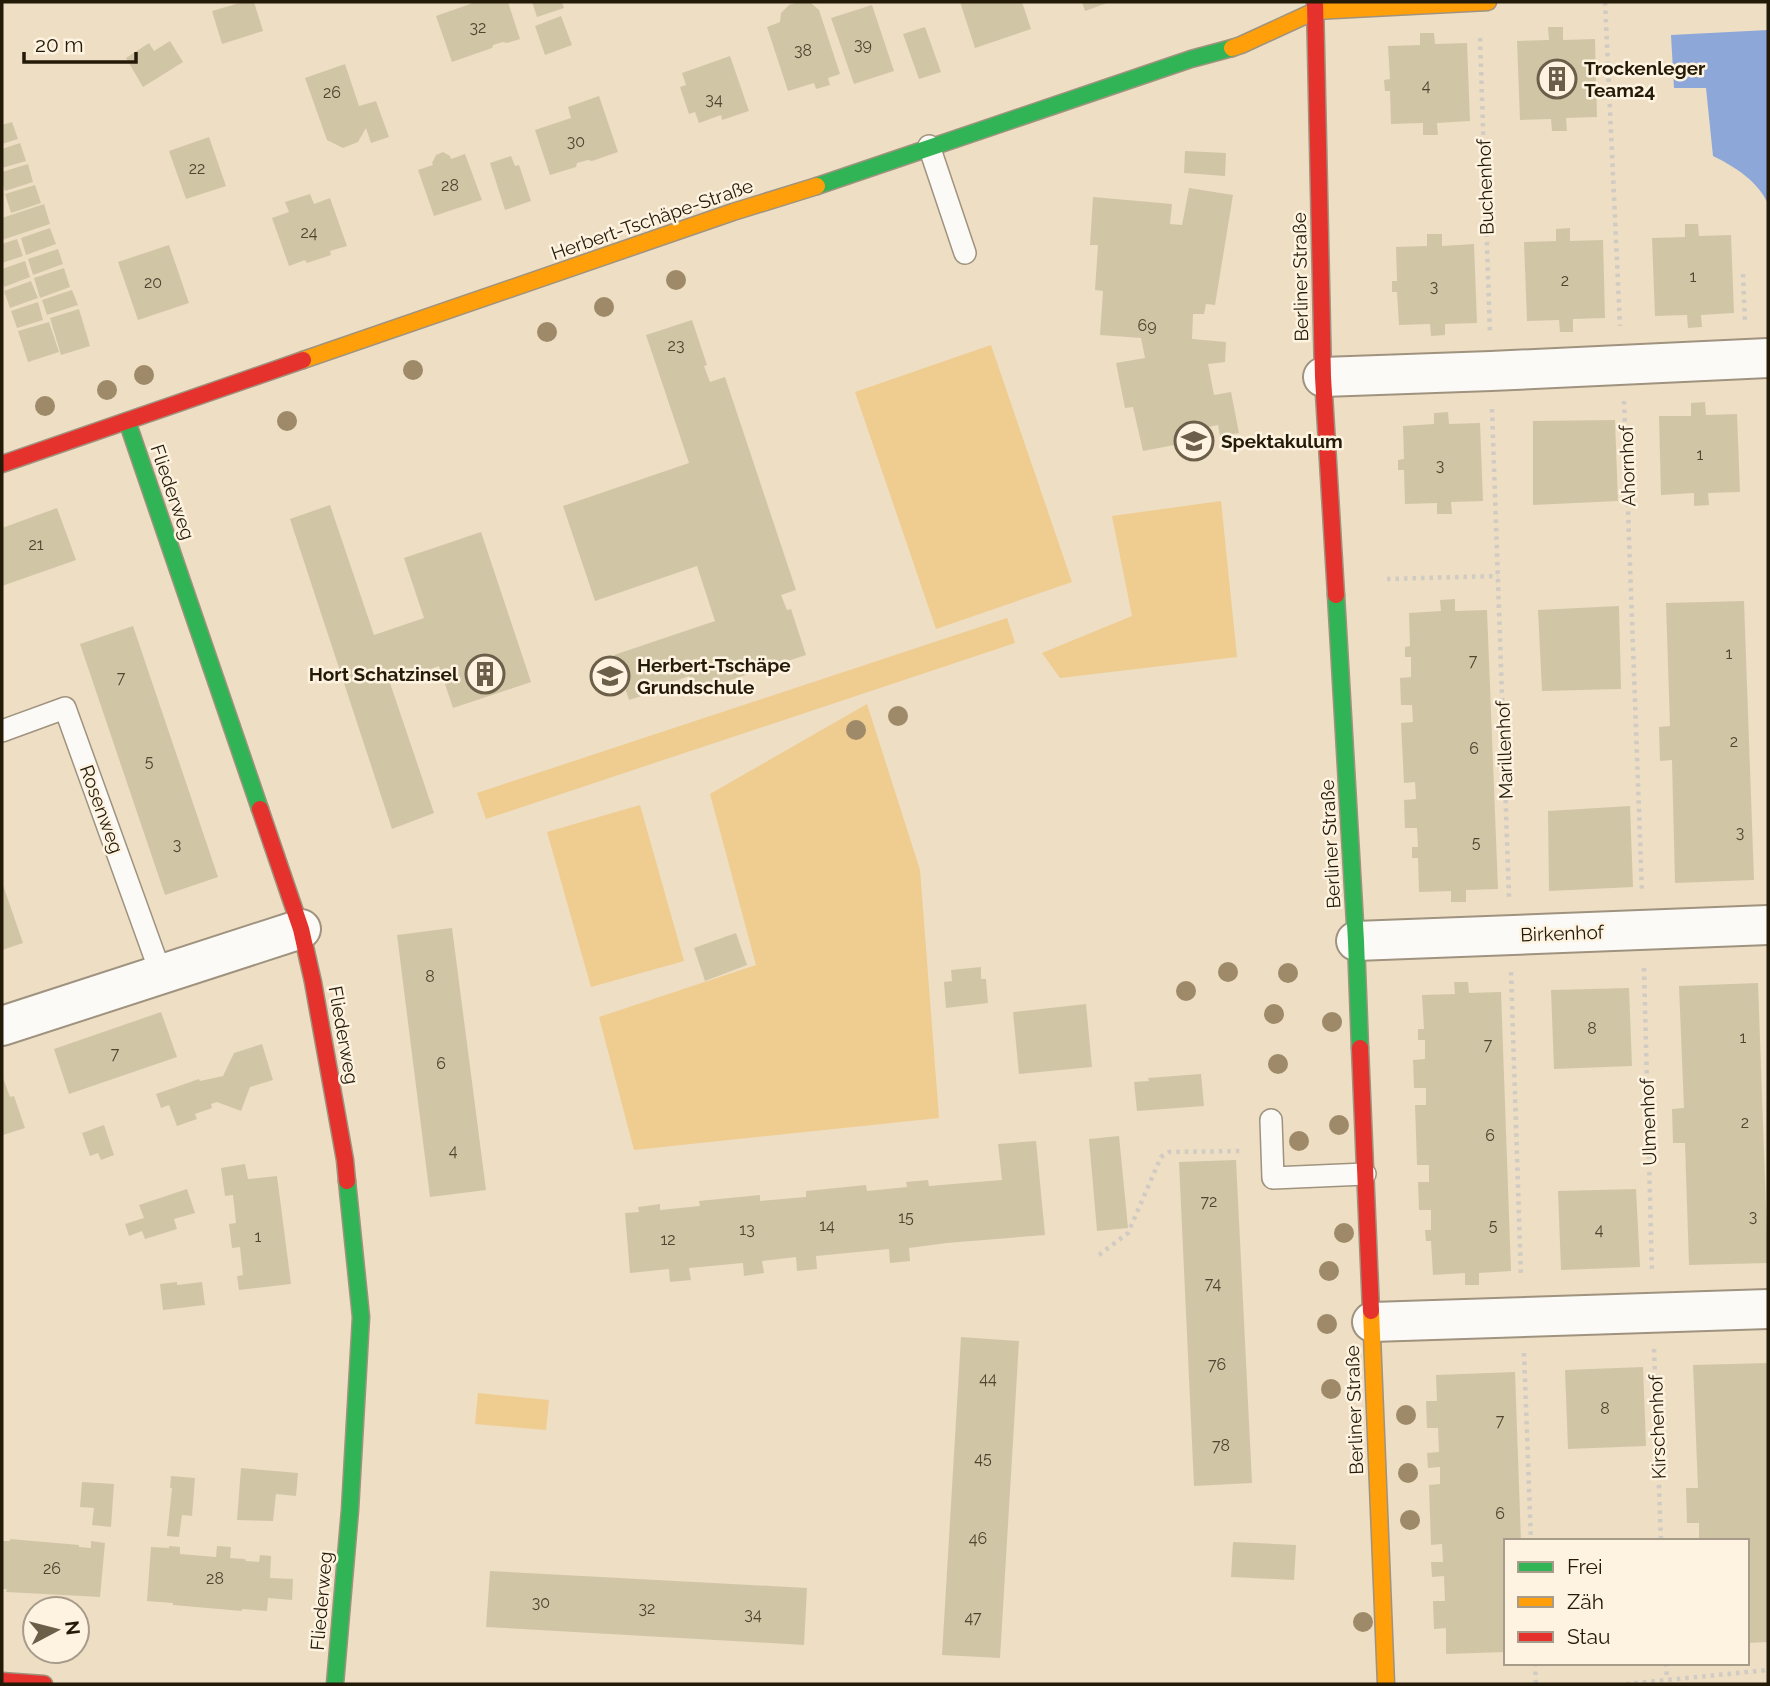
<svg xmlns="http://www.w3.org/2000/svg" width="1770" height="1686" viewBox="0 0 1770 1686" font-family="Raleway,sans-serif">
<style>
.green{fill:#efcc90}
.water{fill:#8da8d8}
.building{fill:#d0c6a6}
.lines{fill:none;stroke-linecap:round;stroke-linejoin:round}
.lane-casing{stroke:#9f937f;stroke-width:24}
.street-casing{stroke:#9f937f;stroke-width:42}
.fast-casing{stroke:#9f937f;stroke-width:19}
.slow-casing{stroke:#9f937f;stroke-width:19}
.jam-casing{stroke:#9f937f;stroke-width:19}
.path{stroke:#d0cbc3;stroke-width:4.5;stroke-dasharray:3.5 5;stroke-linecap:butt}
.lane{stroke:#fcfaf6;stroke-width:21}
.street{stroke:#fcfaf6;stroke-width:38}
.fast{stroke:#30b455;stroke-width:16}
.slow{stroke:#ff9f0a;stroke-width:16}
.jam{stroke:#e5322d;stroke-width:16}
.tree{fill:#9e8a69}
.labels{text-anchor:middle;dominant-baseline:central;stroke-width:5;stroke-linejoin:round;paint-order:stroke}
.number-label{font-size:16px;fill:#4f4530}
.poi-label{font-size:19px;font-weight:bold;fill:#241a08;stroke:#fef3e0;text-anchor:start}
.street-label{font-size:19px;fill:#241a08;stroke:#fef3e0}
</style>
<rect width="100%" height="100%" fill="#eedec4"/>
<path class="green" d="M991,345L1072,582L936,629L855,392Z
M1221,501L1237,657L1060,678L1042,653L1132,616L1112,516Z
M1007,618L1015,643L486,819L477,793Z
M867,704L920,870L939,1118L634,1150L599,1017L756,965L710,794Z
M640,805L684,961L591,987L547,832Z
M478,1393L549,1400L546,1430L475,1424Z"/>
<path class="water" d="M1768,30V204C1759,182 1734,166 1713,156L1706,88H1674L1671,35Z"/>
<path class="building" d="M243,2H254L263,31L222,44L212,11Z
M473,2H508L520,39L507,43L503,42L493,45L492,48L452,62L436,16L473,3Z
M532,2H562L564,8L537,17Z
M799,2L811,3L819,10L840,74L828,78L830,85L816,89L814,83L788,91L767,27L780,22L781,13L789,5Z
M960,2H1022L1031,29L975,48Z
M1082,2H1110L1085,11Z
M872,5L894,71L854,84L831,18Z
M561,16L572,45L545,55L535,26Z
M925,27L941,72L919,79L903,34Z
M1548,27H1563V40L1595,39L1597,117L1566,118L1567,131H1552L1551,119L1520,120L1517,41L1549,40Z
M1420,33H1434L1435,44L1467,43L1470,121L1437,123L1438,135H1423V123L1391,124L1390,91H1385L1384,80L1390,79L1388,46L1420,45Z
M170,41L183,62L143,87L126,58L149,43L154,51Z
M730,56L749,111L722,120L721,115L699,123L695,112L689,114L680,87L686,85L682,73Z
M345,64L359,106L376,101L389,137L371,143L366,128L358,142L343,148L327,140L305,78Z
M599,96L618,152L592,161L588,160L577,163L576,167L550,175L535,130L571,118L568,107Z
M12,122L18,139L2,144V125Z
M209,137L226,186L186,199L169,151Z
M20,143L26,161L2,168V149Z
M1185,151L1226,153L1225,176L1184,173Z
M443,152L450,156L451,159L465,154L482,200L434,216L418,170L433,165L432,163L436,155Z
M511,156L515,166L519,165L531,201L505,210L490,163Z
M28,164L33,182L5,191L2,182V172Z
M35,185L41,203L11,213L5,194Z
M1189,188L1233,195L1215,305L1206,304L1204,314H1193L1192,339L1226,342L1225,362L1208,364L1214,395L1231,392L1239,433L1220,436L1218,425L1204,428L1206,439L1143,451L1133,407L1125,408L1116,363L1145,358L1141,338L1100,335L1103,291L1095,290L1098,245H1090L1093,197L1172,204L1170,224L1182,225Z
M310,194L314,204L330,198L347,246L330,251L331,255L307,263L305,260L289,266L272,218L289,212L285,202Z
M44,204L50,224L2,240V218Z
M1685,224H1698L1699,236L1731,235L1734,313L1701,315L1702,327L1688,328L1687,315L1655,316L1652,238L1685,237Z
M50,228L56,244L26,255L21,238Z
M1570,228V241L1603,240L1605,318L1573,319V332H1560L1559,320L1527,321L1524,242L1556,241V229Z
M1427,234H1442V246L1474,244L1477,323L1445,324V335L1431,336L1430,324L1399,325L1397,292H1392V281H1397L1396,247L1427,246Z
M17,239L23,256L2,263V244Z
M169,245L189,303L138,320L118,262Z
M58,249L63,264L33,275L28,259Z
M25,261L30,277L4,287L2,281V269Z
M64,268L70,287L40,298L34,278Z
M31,281L38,298L10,308L4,291Z
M72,290L78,305L47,315L42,300Z
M38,302L43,320L17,328L11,311Z
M79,309L90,346L61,355L50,318Z
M692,320L707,365L704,366L710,382L725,377L796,590L781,595L787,610L791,609L806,655L694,692L689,676L673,682L675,685L629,700L614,655L715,621L697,566L595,601L563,506L689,463L646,335Z
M49,322L59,352L28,362L18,331Z
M1705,402L1706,415L1737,414L1740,492L1708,493L1709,505L1694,506V493L1661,495L1659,416H1691V403Z
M1448,412L1449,424L1480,423L1483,501L1451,502L1452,514H1437V503L1405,504L1404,470H1398V460L1404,459L1403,426L1434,424V413Z
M1615,420L1618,501L1533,505V421Z
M330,505L374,635L424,618L404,558L481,532L531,682L453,708L439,666L390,683L434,813L392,829L290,519Z
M57,508L76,560L2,586V528Z
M1455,599V611L1487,610L1498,889L1466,890V902H1451V891L1419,892L1418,858H1412V847H1418L1417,828H1405L1404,800L1416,799L1415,782L1404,783L1401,723L1413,722L1412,705H1401L1400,678L1411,677V657H1405V647L1410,646L1409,613L1441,611L1440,600Z
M1744,601L1754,880L1675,883L1672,760L1660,761L1659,727L1670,726L1666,603Z
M1619,606L1621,689L1542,691L1538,610Z
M133,626L218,877L165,895L80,644Z
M1630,806L1633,887L1549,891L1548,811Z
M2,882L23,943L2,950Z
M452,928L486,1190L430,1197L397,935Z
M736,933L747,965L705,981L694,948Z
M981,967V979H986L988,1003L946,1008L944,982L952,981L951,970Z
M1454,982H1468L1469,993L1501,992L1511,1271L1479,1273V1285H1465V1273L1433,1275L1431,1241H1426L1425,1230H1431V1210H1419L1418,1182H1429V1165H1417L1415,1105H1426V1088H1414L1413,1060L1425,1059V1040H1418V1029H1424L1422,995L1455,994Z
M1758,983L1768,1263L1689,1265L1685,1143H1673L1672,1109L1684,1108L1679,986Z
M1629,988L1632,1066L1554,1069L1551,990Z
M1086,1004L1092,1067L1019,1074L1013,1012Z
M161,1012L177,1057L69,1094L54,1049Z
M262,1044L273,1080L250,1087L241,1111L217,1102L211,1104L212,1108L195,1114L197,1119L177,1126L169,1105L161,1108L156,1094L199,1079L200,1081L223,1076L234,1053Z
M1201,1074L1204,1106L1137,1111L1134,1082L1149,1081L1148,1078Z
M2,1075L10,1097L14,1096L25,1128L3,1135L2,1129Z
M104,1125L114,1155L101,1160L98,1153L90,1156L82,1133Z
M1119,1136L1128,1228L1097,1231L1089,1139Z
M1036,1141L1045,1235L947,1243L909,1248L910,1261L890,1263L889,1249L816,1256L817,1269L797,1271L796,1257L762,1261L764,1273L744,1276L743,1263L689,1268L691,1280L670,1282L669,1269L630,1273L625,1213L639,1212L638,1207L660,1204V1210L700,1206L699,1201L760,1195V1201L806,1197V1191L866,1185L867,1191L907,1187L906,1182L928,1180L929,1186L1002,1180L998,1144Z
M1236,1160L1252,1483L1194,1486L1179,1162Z
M245,1164L248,1179L277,1176L291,1284L239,1290L237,1276L243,1275L240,1247L232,1248L229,1224L236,1223L233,1195L225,1196L221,1168Z
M187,1189L195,1213L174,1219L177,1229L145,1239L142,1231L129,1236L125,1224L144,1218L139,1205Z
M1636,1189L1640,1267L1561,1270L1558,1191Z
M177,1282V1285L202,1282L205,1305L163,1310L160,1284Z
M961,1337L1019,1341L1000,1658L942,1655Z
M1768,1363V1642L1747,1643V1541H1699V1523H1687L1686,1488H1698L1693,1365Z
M1643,1367L1646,1446L1568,1449L1565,1370Z
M1515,1372L1521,1541H1506V1652L1446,1654V1628L1434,1629L1433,1601H1445L1444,1576L1432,1577L1431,1562H1443L1442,1544L1431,1545L1429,1485L1440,1484V1467L1428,1468L1427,1453L1439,1452L1438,1428H1427L1426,1401H1437L1436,1375Z
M241,1468L298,1473L296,1496L276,1494L273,1521L237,1520Z
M171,1476L195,1478L192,1516L182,1515L179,1537L167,1536L172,1488H170Z
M82,1482L114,1484L111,1527L92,1525L94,1508L80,1507Z
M10,1539L79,1545V1547L91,1548V1541L105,1543L100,1597L6,1592L7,1589H2V1541H10Z
M1233,1542L1296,1545L1294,1580L1231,1577Z
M169,1546L180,1547V1554L216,1557L217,1546L231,1547L230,1558L245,1559L246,1561L259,1562L260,1555L271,1556L270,1578L293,1579L292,1600L268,1598L267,1611L242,1609V1611L173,1605V1603L147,1601L151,1547L169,1548Z
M490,1571L807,1588L804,1645L486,1627Z"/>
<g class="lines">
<defs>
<path id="lane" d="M929,146L965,253
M2,731L65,708L161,974
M1271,1120L1273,1178L1365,1174"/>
<path id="street" d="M1323,377L1491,371L1768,358
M1356,941L1768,925
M2,1026L301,929
M1372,1322L1768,1309"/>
<path id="fast" d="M817,186L1191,59L1232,48
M127,421L260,809
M1336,595L1356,941L1360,1048
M335,1684L350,1510L361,1317L347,1181"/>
<path id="slow" d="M1232,48L1241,45L1315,11L1488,2
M303,360L733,212L817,186
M1371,1311L1386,1684"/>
<path id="jam" d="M1315,2L1323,377L1336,595
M2,464L303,360
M260,809L301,929L313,982L345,1160L347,1181
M1360,1048L1371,1311
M2,1681L44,1684"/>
</defs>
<use href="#lane" class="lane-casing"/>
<use href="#street" class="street-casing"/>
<use href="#fast" class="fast-casing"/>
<use href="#slow" class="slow-casing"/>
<use href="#jam" class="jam-casing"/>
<path class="path" d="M1605,2L1620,326
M1480,38L1490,334
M1743,274L1745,323
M1624,401L1642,893
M1492,409L1509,897
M1387,579L1498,576
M1644,968L1652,1274
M1511,972L1521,1278
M1099,1255L1128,1233L1161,1157L1169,1152L1243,1151
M1654,1349L1661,1541
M1524,1353L1531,1541
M1535,1663L1536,1684
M1666,1663L1667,1679
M1626,1684L1768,1670"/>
<use href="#lane" class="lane"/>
<use href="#street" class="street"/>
<use href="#fast" class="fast"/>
<use href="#slow" class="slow"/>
<use href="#jam" class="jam"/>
</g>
<g class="tree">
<circle cx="676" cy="280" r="10"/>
<circle cx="604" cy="307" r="10"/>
<circle cx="547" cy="332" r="10"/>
<circle cx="413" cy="370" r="10"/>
<circle cx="144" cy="375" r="10"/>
<circle cx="107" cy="390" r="10"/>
<circle cx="45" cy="406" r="10"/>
<circle cx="287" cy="421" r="10"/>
<circle cx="898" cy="716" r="10"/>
<circle cx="856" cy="730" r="10"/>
<circle cx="1228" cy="972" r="10"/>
<circle cx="1288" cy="973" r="10"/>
<circle cx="1186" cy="991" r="10"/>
<circle cx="1274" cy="1014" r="10"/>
<circle cx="1332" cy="1022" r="10"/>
<circle cx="1278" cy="1064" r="10"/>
<circle cx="1339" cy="1125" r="10"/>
<circle cx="1299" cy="1141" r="10"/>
<circle cx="1344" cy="1233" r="10"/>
<circle cx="1329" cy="1271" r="10"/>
<circle cx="1327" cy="1324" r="10"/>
<circle cx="1331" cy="1389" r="10"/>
<circle cx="1406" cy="1415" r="10"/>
<circle cx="1408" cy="1473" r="10"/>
<circle cx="1410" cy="1520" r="10"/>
<circle cx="1363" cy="1622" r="10"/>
</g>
<defs>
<symbol id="building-ring" viewBox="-11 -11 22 22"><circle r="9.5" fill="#fef3e0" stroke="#6b5f4a" stroke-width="1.5"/><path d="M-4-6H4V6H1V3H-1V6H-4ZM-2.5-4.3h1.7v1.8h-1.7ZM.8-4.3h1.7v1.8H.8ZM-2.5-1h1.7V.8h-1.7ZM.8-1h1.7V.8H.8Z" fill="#6b5f4a"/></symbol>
<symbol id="school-ring" viewBox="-11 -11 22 22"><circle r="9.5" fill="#fef3e0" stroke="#6b5f4a" stroke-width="1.5"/><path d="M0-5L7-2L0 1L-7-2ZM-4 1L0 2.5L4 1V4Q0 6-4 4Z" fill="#6b5f4a"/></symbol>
</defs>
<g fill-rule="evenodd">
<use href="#building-ring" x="1535" y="57" width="44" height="44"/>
<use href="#school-ring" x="1172" y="419" width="44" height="44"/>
<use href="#building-ring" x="463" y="652" width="44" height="44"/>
<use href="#school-ring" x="588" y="654" width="44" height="44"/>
</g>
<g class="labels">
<g class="number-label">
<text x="478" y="27">32</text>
<text x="863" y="44">39</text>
<text x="803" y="50">38</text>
<text x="1426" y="85">4</text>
<text x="332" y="92">26</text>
<text x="714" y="99">34</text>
<text x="576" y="141">30</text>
<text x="197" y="168">22</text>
<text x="450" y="185">28</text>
<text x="309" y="232">24</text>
<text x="1693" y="276">1</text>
<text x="1565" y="280">2</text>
<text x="153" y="282">20</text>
<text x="1434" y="286">3</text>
<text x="1147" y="325">69</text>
<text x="676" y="345">23</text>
<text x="1700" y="454">1</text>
<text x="1440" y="465">3</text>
<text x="36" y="544">21</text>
<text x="1729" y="653">1</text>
<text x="1473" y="660">7</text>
<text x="121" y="677">7</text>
<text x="1734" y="741">2</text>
<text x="1474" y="748">6</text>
<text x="149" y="761">5</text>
<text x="1740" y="832">3</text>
<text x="1476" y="842">5</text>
<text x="177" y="844">3</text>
<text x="430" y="976">8</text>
<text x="1592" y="1028">8</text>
<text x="1743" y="1037">1</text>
<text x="1488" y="1044">7</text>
<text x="115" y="1053">7</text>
<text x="441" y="1063">6</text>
<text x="1745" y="1122">2</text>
<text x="1490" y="1135">6</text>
<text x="453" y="1150">4</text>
<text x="1209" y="1201">72</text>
<text x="1753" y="1216">3</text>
<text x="906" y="1217">15</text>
<text x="827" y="1225">14</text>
<text x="1493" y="1225">5</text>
<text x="747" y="1229">13</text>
<text x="1599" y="1229">4</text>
<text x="258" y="1236">1</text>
<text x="668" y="1239">12</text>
<text x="1213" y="1283">74</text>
<text x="1217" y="1364">76</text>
<text x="988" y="1378">44</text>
<text x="1605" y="1408">8</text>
<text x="1500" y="1420">7</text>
<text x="1221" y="1445">78</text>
<text x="983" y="1458">45</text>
<text x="1500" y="1513">6</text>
<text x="978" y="1538">46</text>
<text x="52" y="1568">26</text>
<text x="215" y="1578">28</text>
<text x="541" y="1602">30</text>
<text x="647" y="1608">32</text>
<text x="753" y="1614">34</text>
<text x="973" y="1617">47</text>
</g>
<g class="poi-label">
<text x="1584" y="68">Trockenleger<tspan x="1584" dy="22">Team24</tspan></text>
<text x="1221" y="441">Spektakulum</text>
<text x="637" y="665">Herbert-Tschäpe<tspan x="637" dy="22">Grundschule</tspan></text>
<text x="458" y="674" text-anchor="end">Hort Schatzinsel</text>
</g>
<g class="street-label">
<text transform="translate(1485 187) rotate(-92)">Buchenhof</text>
<text transform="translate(652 219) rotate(-19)">Herbert-Tschäpe-Straße</text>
<text transform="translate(1300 277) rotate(-91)">Berliner Straße</text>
<text transform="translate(1627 466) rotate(-92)">Ahornhof</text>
<text transform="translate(173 492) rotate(71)">Fliederweg</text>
<text transform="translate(1504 750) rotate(-92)">Marillenhof</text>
<text transform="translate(102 809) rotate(70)">Rosenweg</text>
<text transform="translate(1330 844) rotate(-93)">Berliner Straße</text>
<text transform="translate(1562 933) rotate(-2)">Birkenhof</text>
<text transform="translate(344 1035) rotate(80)">Fliederweg</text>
<text transform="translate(1648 1122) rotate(-92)">Ulmenhof</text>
<text transform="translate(1354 1410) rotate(-92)">Berliner Straße</text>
<text transform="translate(1657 1427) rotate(-92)">Kirschenhof</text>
<text transform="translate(321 1601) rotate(-85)">Fliederweg</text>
</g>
</g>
<rect width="1770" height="1686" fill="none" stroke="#241a08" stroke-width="7"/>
<rect x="1504" y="1539" width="245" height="126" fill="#fef3e0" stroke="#a79c8a" stroke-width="2"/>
<rect x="1518" y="1562" width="35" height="10" fill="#30b455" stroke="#a79c8a" stroke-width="2"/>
<text x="1567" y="1574" font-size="21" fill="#241a08">Frei</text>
<rect x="1518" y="1597" width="35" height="10" fill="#ff9f0a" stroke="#a79c8a" stroke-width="2"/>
<text x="1567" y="1609" font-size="21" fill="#241a08">Zäh</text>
<rect x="1518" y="1632" width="35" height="10" fill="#e5322d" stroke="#a79c8a" stroke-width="2"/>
<text x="1567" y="1644" font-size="21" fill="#241a08">Stau</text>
<g transform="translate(56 1630) rotate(83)"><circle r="33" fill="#fef3e0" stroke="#a79c8a" stroke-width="2"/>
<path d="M0-5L12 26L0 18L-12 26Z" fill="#6b5f4a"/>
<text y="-10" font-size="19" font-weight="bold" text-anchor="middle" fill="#241a08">N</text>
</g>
<path d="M24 52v10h112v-10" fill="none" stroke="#241a08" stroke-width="3.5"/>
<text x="35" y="52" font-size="21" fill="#241a08" stroke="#fef3e0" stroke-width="5" paint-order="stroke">20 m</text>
</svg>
